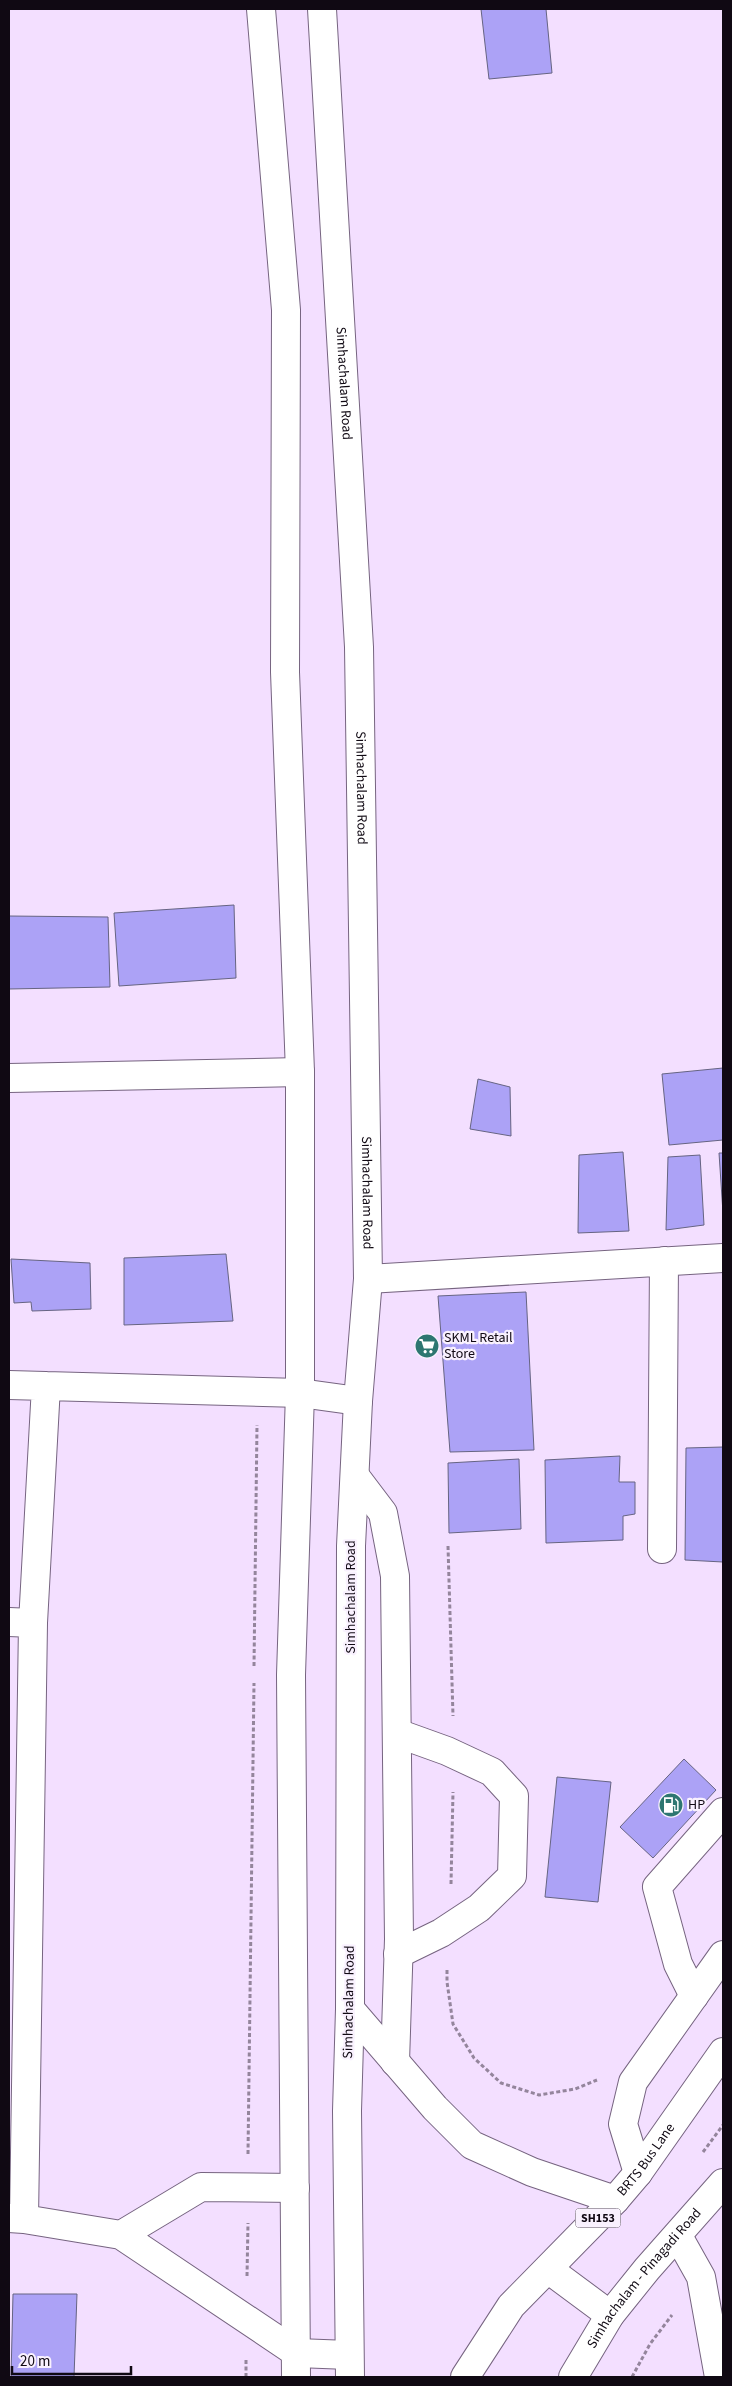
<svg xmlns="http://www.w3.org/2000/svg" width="732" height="2386" viewBox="0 0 732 2386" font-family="'Source Sans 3',sans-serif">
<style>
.building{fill:#aca2f6;stroke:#666482}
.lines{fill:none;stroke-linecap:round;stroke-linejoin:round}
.minor-casing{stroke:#766480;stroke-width:30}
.major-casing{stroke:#766480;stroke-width:30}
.path{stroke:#94859c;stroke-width:3;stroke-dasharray:4 2.5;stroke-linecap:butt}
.minor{stroke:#fff;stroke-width:28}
.major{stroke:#fff;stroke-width:28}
.labels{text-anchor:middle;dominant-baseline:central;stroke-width:4.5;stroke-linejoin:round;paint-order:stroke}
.shield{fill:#f9f1fe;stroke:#564f5a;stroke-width:1}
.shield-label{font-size:12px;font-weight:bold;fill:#100913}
.street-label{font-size:14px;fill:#100913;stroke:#f9f1fe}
.poi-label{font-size:14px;fill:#100913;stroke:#f9f1fe;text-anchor:start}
</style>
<rect width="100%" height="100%" fill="#f3dfff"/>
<path class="building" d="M481,9H546L552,73L489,79Z
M234,905L236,978L119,986L114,913Z
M9,916L108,917L110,987L9,989Z
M723,1068V1140L669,1145L662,1074Z
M478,1079L510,1087L511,1136L470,1129Z
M623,1152L629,1231L578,1233L579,1155Z
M719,1153H723V1213Z
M700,1155L704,1225L666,1230L668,1157Z
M226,1254L233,1321L124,1325V1258Z
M11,1259L90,1263L91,1309L32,1311L31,1302L14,1303Z
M526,1292L534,1450L450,1452L438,1296Z
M723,1447V1562L685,1560L686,1448Z
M620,1456L619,1482H635V1514L623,1516V1540L546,1543L545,1460Z
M519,1459L521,1529L449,1533L448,1463Z
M684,1759L716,1790L653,1858L620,1827Z
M557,1777L611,1782L598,1902L545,1897Z
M13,2294H77L74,2377H11Z"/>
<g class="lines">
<defs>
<path id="minor" d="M9,1078L300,1072
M368,1279L723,1258
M9,1385L300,1393L358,1401
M662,1549L664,1261
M9,1622L33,1623
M397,1733L447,1751L492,1772L514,1796L512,1876L479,1908L441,1933L398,1954
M694,1996L678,1964L657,1887L723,1812
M9,2218L24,2219L121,2235L297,2353
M24,2219L33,1623L46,1386
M121,2235L201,2187L295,2188
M678,2236L701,2277L719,2377"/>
<g id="major">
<path d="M261,9L286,310L285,672L300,1072V1393L291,1675L296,2377"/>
<path id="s1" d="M322,9L359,647L368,1279L358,1401L351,1546L350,2009L347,2111L350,2377"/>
<path d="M355,1476L383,1513L395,1576L399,1939L395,2062"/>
<path d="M350,2009L435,2108L472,2145L532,2172L615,2200"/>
<path d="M638,2173L623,2124L633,2082L723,1955"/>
<path d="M548,2269L610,2315"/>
<path d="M297,2353L349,2355"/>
<path id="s2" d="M465,2377L511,2306L615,2200L638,2173L723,2052"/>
<path id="s3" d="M573,2377L610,2315L647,2269L723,2183"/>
</g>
</defs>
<use href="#minor" class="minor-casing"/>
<use href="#major" class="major-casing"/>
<path class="path" d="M448,1546L453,1716
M254,1666L257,1425
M451,1884L453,1792
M447,1970V1982L453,2024L474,2058L501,2083L539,2095L575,2089L597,2080
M703,2152L723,2125
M248,2154L254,1683
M247,2276L248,2223
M246,2377V2360
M632,2377L650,2344L672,2315"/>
<use href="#minor" class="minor"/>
<use href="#major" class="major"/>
</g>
<defs>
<symbol id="supermarket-disc" viewBox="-11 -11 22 22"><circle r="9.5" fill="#2d7671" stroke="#f9f1fe"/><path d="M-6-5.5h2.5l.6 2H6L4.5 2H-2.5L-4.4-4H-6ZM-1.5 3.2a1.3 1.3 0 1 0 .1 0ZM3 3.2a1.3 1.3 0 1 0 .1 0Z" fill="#fff"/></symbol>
<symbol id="fuel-disc" viewBox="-11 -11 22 22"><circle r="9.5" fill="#2d7671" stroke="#f9f1fe"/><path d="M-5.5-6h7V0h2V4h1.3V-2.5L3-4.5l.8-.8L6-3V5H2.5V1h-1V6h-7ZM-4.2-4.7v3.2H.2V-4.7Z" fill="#fff"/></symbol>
</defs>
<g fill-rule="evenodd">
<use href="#supermarket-disc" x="413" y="1332" width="28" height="28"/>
<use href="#fuel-disc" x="657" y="1791" width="28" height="28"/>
</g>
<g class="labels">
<rect class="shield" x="575.5" y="2208.5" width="45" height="19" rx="4"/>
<g class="shield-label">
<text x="598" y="2218">SH153</text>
</g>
<g class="street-label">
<text stroke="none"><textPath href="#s1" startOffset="375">Simhachalam Road</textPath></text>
<text stroke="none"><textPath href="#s1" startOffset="780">Simhachalam Road</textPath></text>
<text stroke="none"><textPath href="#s1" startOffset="1185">Simhachalam Road</textPath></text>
<text transform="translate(351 1597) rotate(-90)">Simhachalam Road</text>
<text transform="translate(349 2002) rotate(-89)">Simhachalam Road</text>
<text stroke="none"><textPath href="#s2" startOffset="284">BRTS Bus Lane</textPath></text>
<text stroke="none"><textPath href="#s3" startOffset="122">Simhachalam - Pinagadi Road</textPath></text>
</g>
<g class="poi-label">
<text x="444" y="1338">SKML Retail<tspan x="444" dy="16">Store</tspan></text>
<text x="688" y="1805">HP</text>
</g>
</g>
<rect width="732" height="2386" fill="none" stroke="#100913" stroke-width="20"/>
<path d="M12 2366v8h119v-8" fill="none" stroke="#100913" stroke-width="2.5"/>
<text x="20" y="2366" font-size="15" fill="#100913" stroke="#f9f1fe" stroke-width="4" paint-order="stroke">20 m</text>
</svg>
